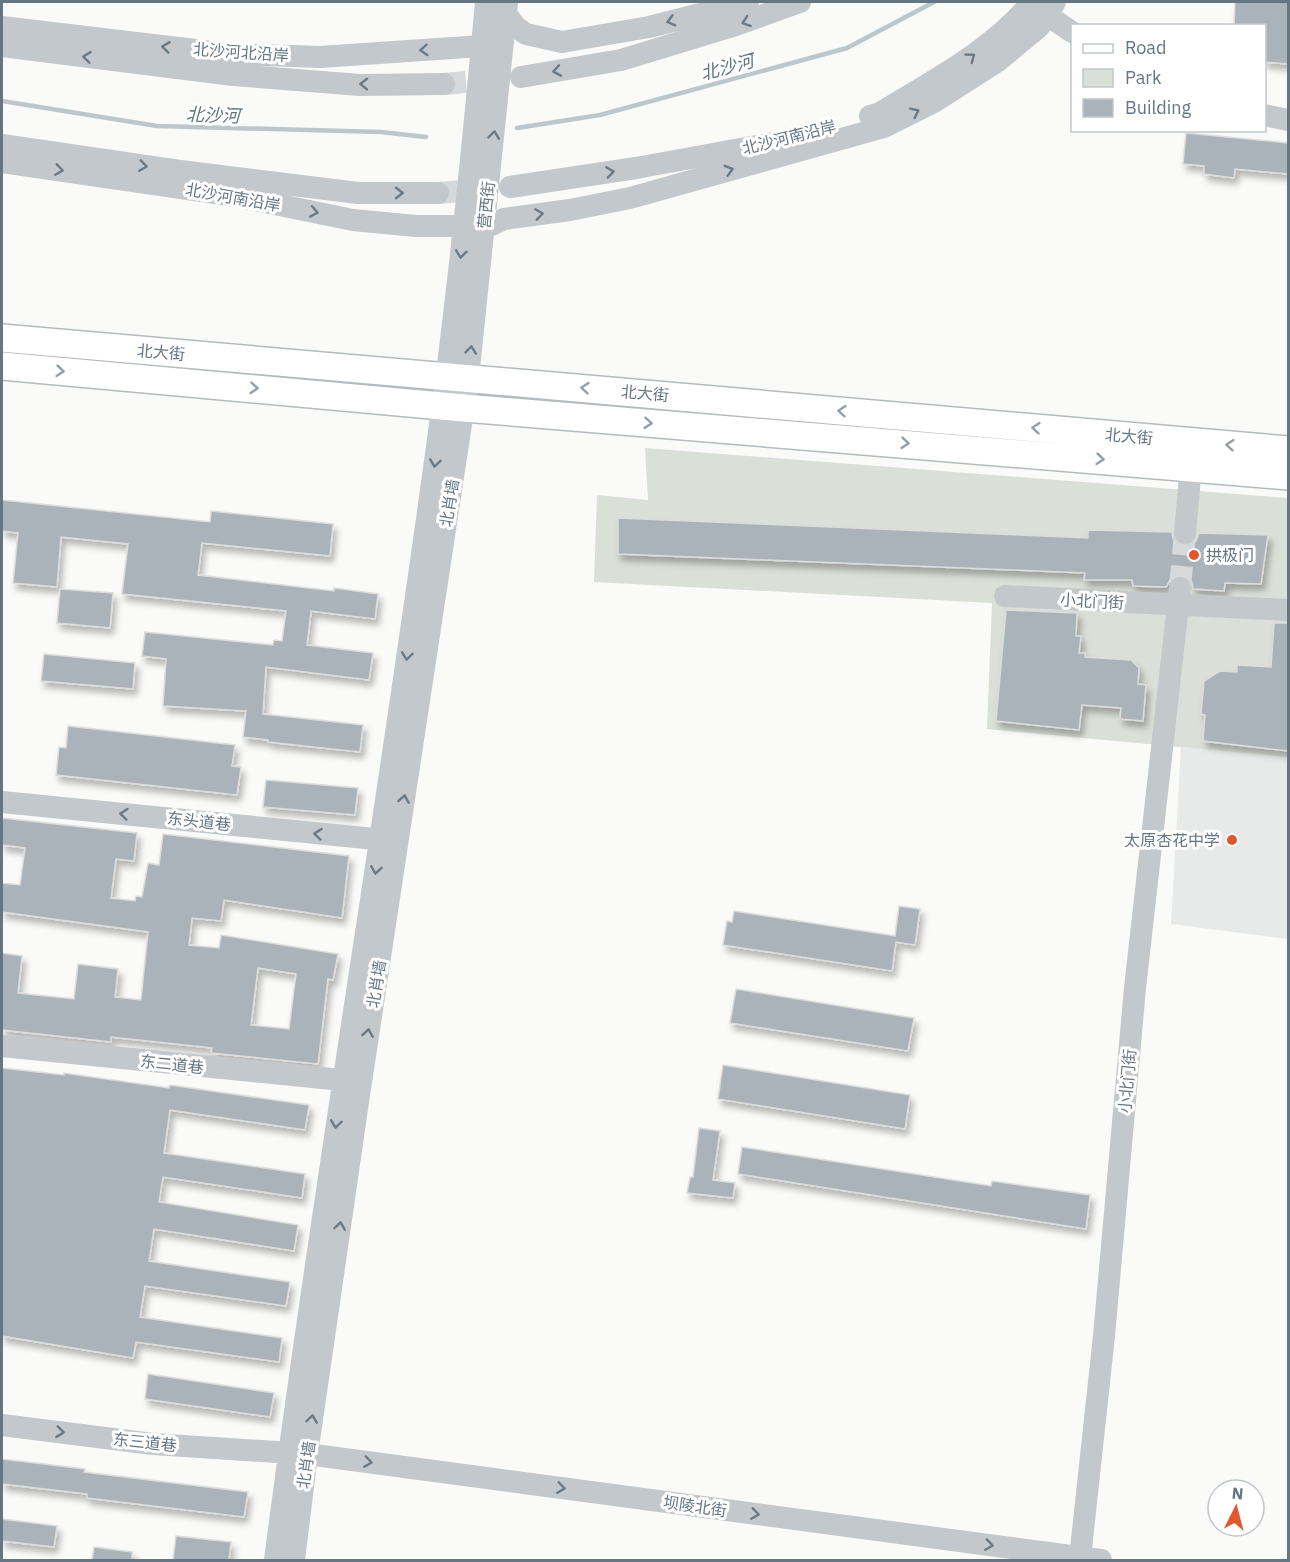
<svg xmlns="http://www.w3.org/2000/svg" width="1290" height="1562" viewBox="0 0 1290 1562" font-family="'IBM Plex Sans','Noto Sans SC',sans-serif">
<style>
.built{fill:#e8e9e9}
.green{fill:#dadfd7}
.lines{fill:none;stroke-linecap:round;stroke-linejoin:round}
.stream{stroke:#bbc7cb;stroke-width:4.5}
.building{fill:#aab3b9;stroke:#dcdcda;stroke-width:1.5;fill-rule:evenodd;filter:url(#shadow)}
.minor-tunnel{stroke:#d5d9db;stroke-width:22;stroke-dasharray:22 11;stroke-linecap:butt}
.major-casing{stroke:#b5babe;stroke-width:30}
.minor{stroke:#c3c8cc;stroke-width:22}
.major{stroke:#fff;stroke-width:27}
.oneway{stroke:#6a7a87}
.oneway2{stroke:#939fa8}
.poi-dot{fill:#e4572e;stroke:#fff;stroke-width:2}
.labels{text-anchor:middle;dominant-baseline:central;stroke-width:6;stroke-linejoin:round;paint-order:stroke}
.street-label{font-size:16px;fill:#657683;stroke:#fff}
.poi-label{font-size:16px;fill:#657683;stroke:#fff;text-anchor:start}
.water-label{font-size:18px;font-style:italic;fill:#60757c;stroke:#fff}
</style>
<defs>
<filter id="shadow"><feDropShadow dx="3.5" dy="6" stdDeviation="3" flood-color="#0004"/></filter>
</defs>
<rect width="100%" height="100%" fill="#fafaf8"/>
<path class="built" d="M1181,747L1288,756V939L1171,924Z"/>
<path class="green" d="M645,448L1288,498V757L987,729L992,603L594,582L597,495L648,500Z"/>
<g class="lines">
<path class="stream" d="M2,101L157,126L381,132L426,137
M517,128L600,115L847,48L934,2"/>
</g>
<path class="building" d="M1235,2H1288V64L1264,62V26H1234Z
M1186,133L1288,143V174L1235,169L1234,178L1204,174V166L1183,164Z
M2,500L210,522L211,511L333,524L330,556L202,543L198,575L334,591V588L378,594L375,619L311,611L307,645L373,653L369,680L266,667L263,714L363,725L360,752L268,742V740L243,737L246,711L163,706L166,659L142,656L145,632L273,645L274,640L282,641L286,611L122,594L128,544L61,537L57,587L13,583L18,533L2,531Z
M618,518L1088,538V530L1172,532L1173,538L1177,544L1184,546L1191,545L1196,541L1199,533L1268,535L1261,584L1225,583L1224,591L1193,589L1192,582L1188,578L1181,575L1174,576L1170,580L1166,587L1133,586L1132,580H1084L1085,573L618,554Z
M60,589L113,593L110,628L57,623Z
M1006,610L1077,613L1076,636H1081L1079,653H1085V657L1131,660L1139,668L1138,684L1146,685L1143,721L1120,719L1121,708L1082,705L1079,730L996,721Z
M1274,623H1288V751L1203,741L1205,715L1201,714L1204,681L1220,671L1237,672V665L1271,667Z
M44,654L135,663L133,689L41,681Z
M68,726L235,745L232,766L241,767L237,795L56,775L59,747L66,748Z
M266,780L358,788L355,815L263,807Z
M2,818L137,833L134,861L116,859L111,898L135,901L136,896L142,897L148,863L159,865L163,834L349,856L342,918L224,900L221,921L192,918L189,945L219,948L221,935L338,954L333,980L328,979L318,1064L211,1053L212,1048L111,1037V1042L2,1030V953L22,956L18,993L74,999L78,964L118,969L115,997L141,1000L148,932L2,912V883L20,885L25,848L2,845ZM258,968L296,974L289,1029L251,1025Z
M899,906L920,909L915,945L896,942L892,971L723,945L727,921L732,922L734,911L895,936Z
M736,989L914,1018L908,1051L730,1023Z
M723,1065L910,1095L905,1129L718,1099Z
M2,1068L64,1075V1073L169,1088L170,1085L309,1105L305,1130L170,1110L164,1153L305,1174L302,1198L163,1177L159,1202L298,1225L294,1251L154,1229L149,1261L290,1282L286,1306L145,1286L140,1317L282,1338L279,1362L136,1342L133,1358L2,1336Z
M699,1128L720,1131L713,1180L735,1183L733,1198L687,1193L690,1177H693Z
M742,1147L991,1186L992,1181L1090,1195L1086,1229L738,1174Z
M148,1374L274,1393L270,1417L145,1399Z
M2,1459L85,1469L84,1472L248,1492L244,1517L87,1498V1494L2,1484Z
M2,1519L57,1526L54,1547L2,1541Z
M176,1536L231,1542L229,1560H173Z
M94,1547L132,1552V1560H92Z"/>
<g class="lines">
<path class="minor-tunnel" d="M444,84L499,79
M438,193L487,189
M1180,588L1185,533"/>
<defs>
<path id="major" d="M2,338L1288,450
M2,366L464,408L1288,476"/>
</defs>
<use href="#major" class="major-casing"/>
<path class="minor" d="M506,14L516,27L526,34L562,42L649,27L748,2
M1047,15L1072,32
M2,27L229,54L320,57L482,46
M2,46L233,75L360,85L444,84
M521,77L621,60L736,25L800,2
M1264,115L1288,120
M870,116L880,113C934,80 991,51 1032,2
M2,145L180,171L358,193H438
M2,162L236,196L353,220L416,226H464
M510,187L636,168L778,142
M483,229L504,219L570,210L630,198L884,127L934,102L998,61L1039,27L1055,2
M1185,533L1191,466
M1005,596L1288,610
M2,802L396,841
M2,1046L342,1080
M2,1425L153,1444L307,1454L1101,1560
M1080,1558L1104,1336L1135,988L1180,588
M275,1560C325,1174 392,789 443,402C461,269 474,135 486,2
M294,1560L307,1454L359,1095L468,378L507,2"/>
<use href="#major" class="major"/>
</g>
<defs><path id="oneway-chevron" d="M-2-3.5L2.5 0L-2 3.5" fill="none" stroke-width="1.6" stroke-linecap="round" stroke-linejoin="round" transform="scale(1.5)"/></defs>
<g class="oneway">
<use href="#oneway-chevron" transform="translate(671 21) rotate(165)"/>
<use href="#oneway-chevron" transform="translate(746 22) rotate(161)"/>
<use href="#oneway-chevron" transform="translate(166 47) rotate(-173)"/>
<use href="#oneway-chevron" transform="translate(424 50) rotate(176)"/>
<use href="#oneway-chevron" transform="translate(87 57) rotate(-173)"/>
<use href="#oneway-chevron" transform="translate(971 57) rotate(-37)"/>
<use href="#oneway-chevron" transform="translate(557 71) rotate(170)"/>
<use href="#oneway-chevron" transform="translate(364 84) rotate(-179)"/>
<use href="#oneway-chevron" transform="translate(915 112) rotate(-26)"/>
<use href="#oneway-chevron" transform="translate(494 135) rotate(-83)"/>
<use href="#oneway-chevron" transform="translate(143 166) rotate(8)"/>
<use href="#oneway-chevron" transform="translate(59 170) rotate(8)"/>
<use href="#oneway-chevron" transform="translate(729 170) rotate(-16)"/>
<use href="#oneway-chevron" transform="translate(610 172) rotate(-8)"/>
<use href="#oneway-chevron" transform="translate(399 193)"/>
<use href="#oneway-chevron" transform="translate(314 212) rotate(11)"/>
<use href="#oneway-chevron" transform="translate(539 214) rotate(-8)"/>
<use href="#oneway-chevron" transform="translate(461 254) rotate(97)"/>
<use href="#oneway-chevron" transform="translate(471 350) rotate(-84)"/>
<use href="#oneway-chevron" transform="translate(435 463) rotate(98)"/>
<use href="#oneway-chevron" transform="translate(407 656) rotate(98)"/>
<use href="#oneway-chevron" transform="translate(404 799) rotate(-81)"/>
<use href="#oneway-chevron" transform="translate(124 814) rotate(-174)"/>
<use href="#oneway-chevron" transform="translate(318 834) rotate(-174)"/>
<use href="#oneway-chevron" transform="translate(376 870) rotate(99)"/>
<use href="#oneway-chevron" transform="translate(368 1033) rotate(-81)"/>
<use href="#oneway-chevron" transform="translate(336 1124) rotate(98)"/>
<use href="#oneway-chevron" transform="translate(340 1226) rotate(-82)"/>
<use href="#oneway-chevron" transform="translate(312 1419) rotate(-82)"/>
<use href="#oneway-chevron" transform="translate(60 1432) rotate(7)"/>
<use href="#oneway-chevron" transform="translate(368 1462) rotate(8)"/>
<use href="#oneway-chevron" transform="translate(561 1488) rotate(8)"/>
<use href="#oneway-chevron" transform="translate(755 1514) rotate(8)"/>
<use href="#oneway-chevron" transform="translate(989 1545) rotate(8)"/>
</g>
<g class="oneway2">
<use href="#oneway-chevron" transform="translate(60 371) rotate(5)"/>
<use href="#oneway-chevron" transform="translate(254 388) rotate(5)"/>
<use href="#oneway-chevron" transform="translate(585 388) rotate(-175)"/>
<use href="#oneway-chevron" transform="translate(842 411) rotate(-175)"/>
<use href="#oneway-chevron" transform="translate(648 423) rotate(5)"/>
<use href="#oneway-chevron" transform="translate(1036 428) rotate(-175)"/>
<use href="#oneway-chevron" transform="translate(905 443) rotate(5)"/>
<use href="#oneway-chevron" transform="translate(1230 445) rotate(-175)"/>
<use href="#oneway-chevron" transform="translate(1100 459) rotate(5)"/>
</g>
<g class="poi-dot">
<circle cx="1194" cy="555" r="6"/>
<circle cx="1232" cy="840" r="6"/>
</g>
<g class="labels">
<g class="street-label">
<text transform="translate(241 52) rotate(4)">北沙河北沿岸</text>
<text transform="translate(789 137) rotate(-14)">北沙河南沿岸</text>
<text transform="translate(233 197) rotate(10)">北沙河南沿岸</text>
<text transform="translate(486 205) rotate(-84)">营西街</text>
<text transform="translate(161 352) rotate(5)">北大街</text>
<text transform="translate(645 393) rotate(5)">北大街</text>
<text transform="translate(1129 436) rotate(5)">北大街</text>
<text transform="translate(449 503) rotate(-81)">北肖墙</text>
<text transform="translate(1092 601) rotate(3)">小北门街</text>
<text transform="translate(199 821) rotate(6)">东头道巷</text>
<text transform="translate(376 984) rotate(-81)">北肖墙</text>
<text transform="translate(172 1064) rotate(6)">东二道巷</text>
<text transform="translate(1127 1081) rotate(-85)">小北门街</text>
<text transform="translate(145 1442) rotate(6)">东三道巷</text>
<text transform="translate(306 1465) rotate(-82)">北肖墙</text>
<text transform="translate(695 1506) rotate(8)">坝陵北街</text>
</g>
<g class="poi-label">
<text x="1206" y="555">拱极门</text>
<text x="1220" y="840" text-anchor="end">太原杏花中学</text>
</g>
<g class="water-label">
<text transform="translate(727 67) rotate(-15)">北沙河</text>
<text transform="translate(213 115) rotate(2)">北沙河</text>
</g>
</g>
<rect width="1290" height="1562" fill="none" stroke="#657683" stroke-width="6"/>
<rect x="1071" y="24" width="195" height="108" fill="#ffffff" stroke="#c1c8cd" stroke-width="1.5"/>
<rect x="1083" y="44" width="30" height="9" fill="#ffffff" stroke="#c1c8cd" stroke-width="1.5"/>
<text x="1125" y="54" font-size="18" fill="#657683">Road</text>
<rect x="1083" y="69" width="30" height="18" fill="#dadfd7" stroke="#c1c8cd" stroke-width="1.5"/>
<text x="1125" y="84" font-size="18" fill="#657683">Park</text>
<rect x="1083" y="99" width="30" height="18" fill="#aab3b9" stroke="#c1c8cd" stroke-width="1.5"/>
<text x="1125" y="114" font-size="18" fill="#657683">Building</text>
<g transform="translate(1236 1508) rotate(6)"><circle r="28" fill="#ffffff" stroke="#c1c8cd" stroke-width="1.5"/>
<path d="M0-4.5L10 22L0 15L-10 22Z" fill="#e4572e"/>
<text y="-9" font-size="16" font-weight="bold" text-anchor="middle" fill="#657683">N</text>
</g>
</svg>
